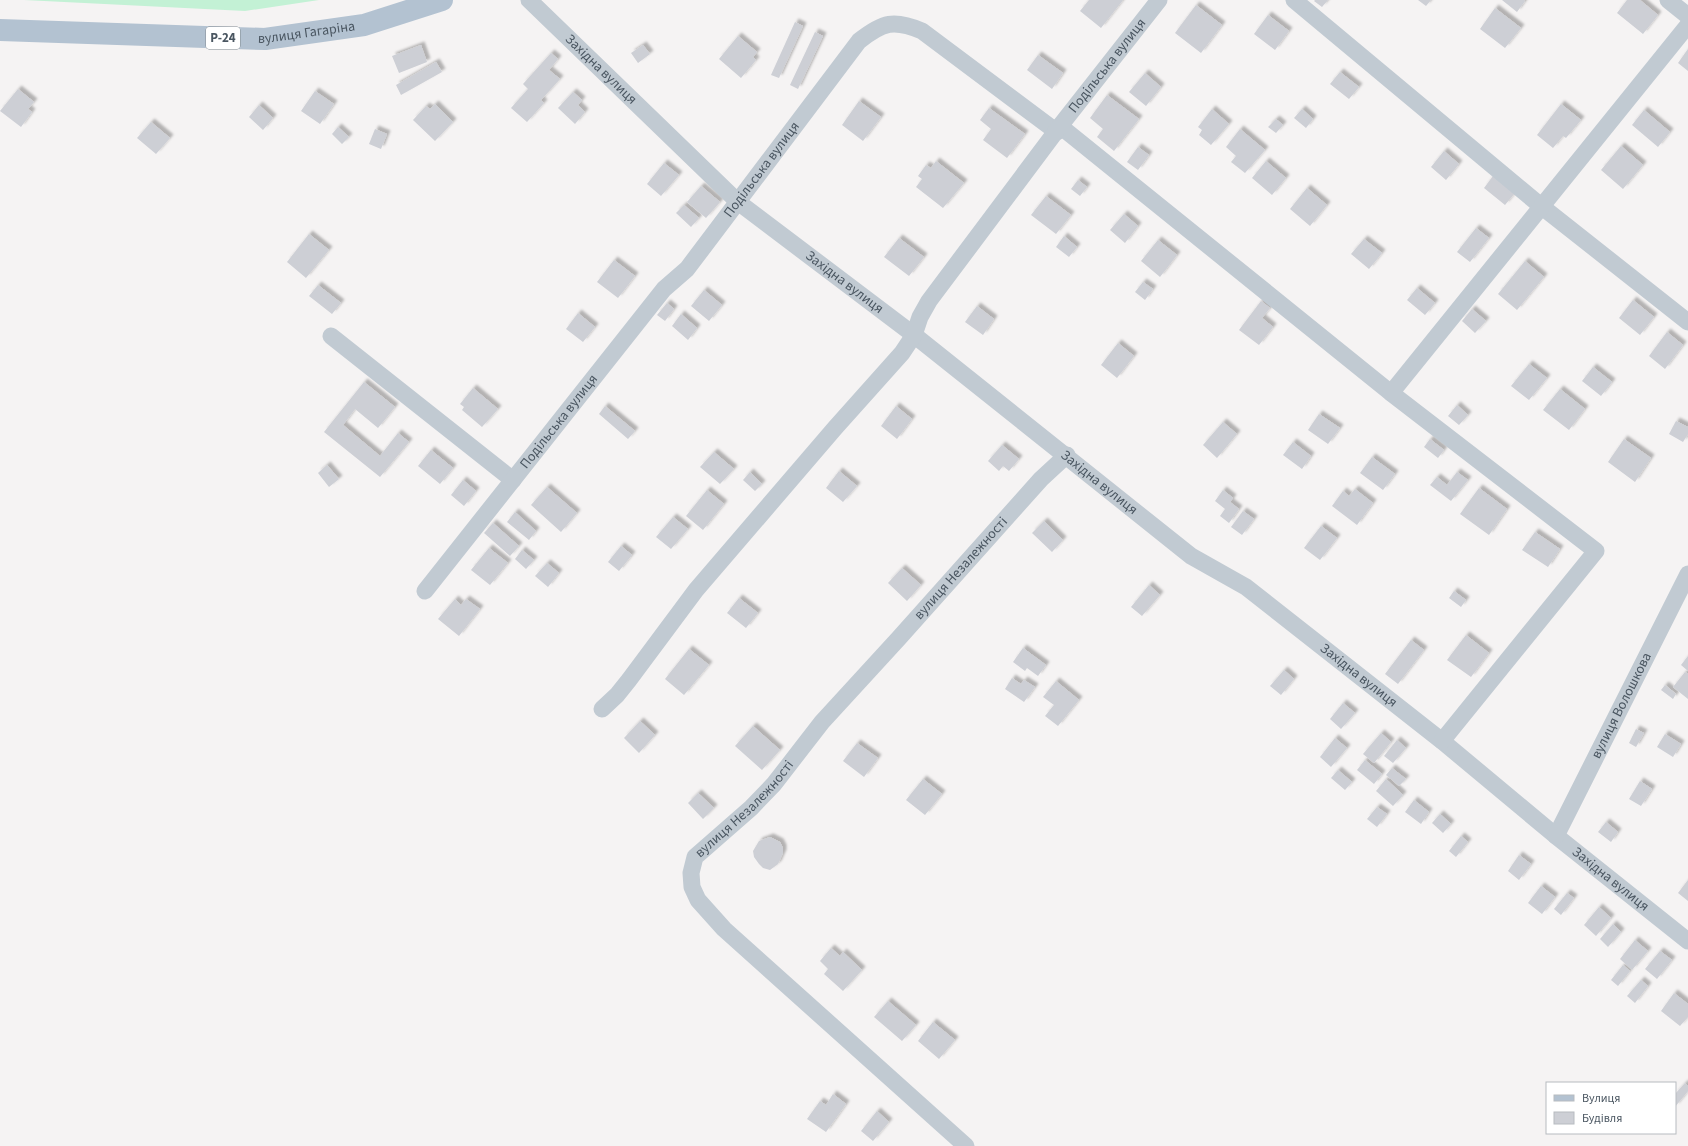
<svg xmlns="http://www.w3.org/2000/svg" width="1688" height="1146" viewBox="0 0 1688 1146" font-family="'Source Sans 3',sans-serif">
<style>
.green{fill:#c3f1d5}
.building{fill:#cdcfd5;filter:url(#shadow)}
.lines{fill:none;stroke-linecap:round;stroke-linejoin:round}
.minor{stroke:#c1cad2;stroke-width:17}
.primary{stroke:#b3c2d1;stroke-width:22}
.labels{text-anchor:middle;dominant-baseline:central;stroke-width:3;stroke-linejoin:round;paint-order:stroke}
.shield{fill:#fff;stroke:#808990;stroke-width:1}
.shield-label{font-size:13px;font-weight:bold;fill:#4a5661}
.street-label{font-size:14px;fill:#4a5661;stroke:#fff}
</style>
<defs>
<filter id="shadow"><feDropShadow dx="3.5" dy="-3.5" stdDeviation="1" flood-color="#0004"/></filter>
</defs>
<rect width="100%" height="100%" fill="#f5f3f3"/>
<path class="green" d="M24,0H319L245,11Z"/>
<path class="building" d="M1089,0H1123L1101,28L1080,11Z
M1315,0H1328L1322,7L1314,1Z
M1418,0H1431L1426,6Z
M1502,0H1524L1525,1L1517,12Z
M1627,0H1640L1658,15L1643,34L1617,13Z
M1196,5L1222,25L1201,53L1175,33Z
M1495,8L1521,28L1505,48L1480,29Z
M1268,15L1289,31L1275,50L1254,34Z
M795,22L803,26L779,78L771,75Z
M815,32L823,36L798,89L790,85Z
M738,36L757,52L753,57L756,60L741,78L719,59Z
M421,45L427,62L399,73L392,56Z
M643,45L650,54L638,63L631,53Z
M1688,49V71L1678,63Z
M551,53L558,59L549,70L560,79L541,100L544,103L527,122L511,108L528,89L523,84Z
M1038,55L1063,73L1052,89L1027,70Z
M436,62L442,72L401,95L396,85Z
M1340,72L1359,87L1349,99L1330,84Z
M1145,73L1161,87L1146,106L1129,92Z
M18,89L34,102L28,109L32,112L21,127L0,111Z
M315,91L334,104L320,124L301,111Z
M573,92L582,100L578,105L585,112L575,124L558,108Z
M1107,95L1139,119L1114,151L1097,137L1103,129L1090,118Z
M859,101L881,117L863,141L842,125Z
M435,104L453,122L435,141L413,120L426,106L430,109Z
M1561,104L1581,120L1566,138L1563,136L1553,148L1537,135Z
M259,105L273,118L263,130L249,117Z
M989,108L1025,134L1007,158L983,140L991,129L980,120Z
M1212,109L1229,124L1211,145L1199,135L1202,130L1198,127Z
M1302,109L1313,119L1306,128L1294,118Z
M1644,110L1670,132L1658,147L1632,125Z
M1276,119L1283,125L1276,133L1268,127Z
M151,122L170,138L156,154L137,138Z
M338,127L349,137L342,144L332,134Z
M375,129L387,134L381,149L369,144Z
M1240,129L1265,150L1245,173L1231,162L1236,156L1226,147Z
M1621,146L1643,165L1623,189L1601,170Z
M1138,147L1149,155L1138,170L1127,162Z
M1444,151L1459,164L1446,180L1431,167Z
M936,161L964,183L943,208L916,187L922,179L918,176L926,165L931,168Z
M1266,161L1286,178L1272,195L1252,178Z
M664,163L679,175L661,196L647,184Z
M1493,176L1514,194L1505,205L1484,188Z
M1078,180L1087,187L1080,196L1071,189Z
M701,186L720,202L706,218L687,202Z
M1307,188L1327,205L1310,226L1290,209Z
M1046,196L1071,215L1056,234L1031,215Z
M684,205L699,218L691,227L676,213Z
M1124,214L1138,226L1125,243L1110,230Z
M1476,228L1489,238L1470,262L1457,252Z
M309,234L329,250L306,278L287,262Z
M1064,236L1077,247L1069,257L1056,247Z
M899,238L924,257L909,276L884,257Z
M1364,239L1382,253L1369,269L1351,254Z
M1158,240L1177,255L1160,277L1141,261Z
M614,260L635,276L618,298L597,282Z
M1525,261L1544,277L1517,310L1498,294Z
M1143,282L1153,289L1145,300L1135,292Z
M318,285L341,303L332,314L309,296Z
M1417,288L1435,303L1425,315L1407,300Z
M704,290L722,305L709,321L691,306Z
M1633,300L1654,317L1640,335L1619,318Z
M1261,301L1270,308L1262,318L1273,327L1259,345L1239,330Z
M667,303L674,309L665,321L657,315Z
M977,306L994,319L983,335L965,322Z
M1472,309L1486,321L1475,333L1462,321Z
M578,313L595,327L583,342L566,329Z
M681,314L697,328L688,340L672,326Z
M1667,332L1683,345L1665,369L1649,356Z
M1118,343L1134,356L1117,378L1101,365Z
M1529,364L1547,378L1529,400L1511,386Z
M1593,367L1612,382L1601,396L1582,381Z
M364,382L395,407L378,428L355,409L343,425L380,456L398,433L409,442L380,477L324,432Z
M473,388L498,409L482,427L462,410L464,407L460,404Z
M1560,389L1585,409L1569,430L1543,410Z
M1457,405L1468,415L1459,425L1448,416Z
M605,406L635,431L628,439L599,414Z
M896,406L912,419L897,439L881,426Z
M1319,414L1340,428L1328,444L1308,430Z
M1676,421L1688,427V434L1683,442L1669,434Z
M1223,422L1237,434L1217,458L1203,445Z
M1430,439L1444,450L1438,458L1424,447Z
M1624,439L1651,458L1635,482L1608,462Z
M1293,442L1311,456L1302,469L1283,455Z
M1002,445L1019,459L1009,471L1003,466L999,471L988,461Z
M431,450L453,468L440,484L418,466Z
M714,452L734,469L720,484L700,467Z
M1372,457L1395,474L1383,490L1360,473Z
M327,465L339,479L329,487L318,473Z
M839,471L857,486L843,502L826,488Z
M750,472L762,484L755,491L743,480Z
M1457,472L1468,480L1451,501L1430,485L1437,477L1447,485Z
M463,480L476,491L464,506L451,495Z
M547,487L577,513L561,532L531,505Z
M1479,488L1507,509L1489,535L1460,514Z
M1355,489L1373,503L1357,525L1332,506L1343,491L1349,496Z
M707,490L724,504L703,530L686,516Z
M1223,490L1233,498L1230,502L1239,509L1229,523L1220,516L1225,509L1215,501Z
M1243,511L1254,519L1242,535L1231,527Z
M515,512L536,531L529,540L507,522Z
M673,517L688,529L671,549L656,537Z
M1044,521L1063,540L1052,552L1032,533Z
M493,523L519,546L510,556L484,533Z
M1321,526L1337,538L1320,560L1304,548Z
M1535,532L1560,549L1548,567L1522,550Z
M621,546L632,555L619,571L608,562Z
M489,548L508,563L490,585L471,570Z
M522,550L534,560L526,569L515,559Z
M547,563L559,573L548,587L535,576Z
M902,568L921,585L907,601L888,583Z
M1149,585L1160,595L1142,616L1131,607Z
M1454,591L1466,600L1461,607L1449,598Z
M739,598L758,613L746,628L727,613Z
M455,599L461,605L466,599L480,609L459,636L438,619Z
M1466,635L1489,653L1471,677L1447,660Z
M1411,640L1424,650L1398,684L1385,674Z
M1023,648L1046,665L1038,676L1027,668L1025,671L1013,662Z
M689,649L709,665L684,695L665,679Z
M1688,656V671L1681,665Z
M1284,670L1294,679L1281,695L1270,686Z
M1685,672L1688,674V699L1673,687Z
M1012,678L1021,684L1024,680L1035,687L1024,702L1005,689Z
M1056,681L1079,700L1058,726L1045,716L1054,705L1043,697Z
M1665,685L1676,694L1673,699L1661,690Z
M1343,703L1355,713L1341,729L1330,719Z
M640,721L655,735L639,753L624,738Z
M753,726L780,750L762,770L735,746Z
M1636,729L1644,733L1636,747L1629,743Z
M1381,733L1391,742L1374,763L1363,754Z
M1665,734L1681,744L1673,757L1657,747Z
M1335,738L1347,748L1331,767L1320,757Z
M1397,740L1406,748L1393,763L1384,756Z
M857,743L878,758L864,777L843,761Z
M1365,760L1382,774L1374,784L1357,770Z
M1392,768L1406,779L1399,786L1386,775Z
M1338,770L1352,782L1345,790L1331,778Z
M923,779L942,794L925,815L906,800Z
M1386,779L1403,795L1393,806L1376,791Z
M1640,781L1652,789L1641,806L1629,799Z
M698,793L714,808L703,819L688,803Z
M1414,800L1429,812L1421,824L1405,812Z
M1377,807L1387,814L1377,827L1367,819Z
M1440,814L1451,824L1443,833L1432,823Z
M1606,822L1618,832L1611,842L1598,832Z
M1461,836L1468,842L1456,857L1449,851Z
M770,837L780,842L783,848V853L778,864L770,870L763,868L759,864L754,857L753,851L759,841Z
M1519,855L1531,864L1519,880L1508,871Z
M1688,880V901L1678,893Z
M1541,886L1555,897L1542,914L1528,903Z
M1567,893L1574,898L1561,915L1554,909Z
M1599,907L1611,918L1596,936L1584,925Z
M1613,924L1621,932L1608,947L1600,939Z
M1635,940L1648,951L1632,970L1620,959Z
M831,948L840,956L843,952L862,970L843,991L824,974L828,969L820,961Z
M1660,951L1672,960L1657,979L1645,969Z
M1623,965L1630,971L1618,986L1611,980Z
M1641,980L1648,986L1635,1003L1627,996Z
M1674,993L1688,1004V1017L1680,1026L1661,1011Z
M888,1001L916,1025L902,1041L874,1017Z
M933,1022L955,1040L939,1059L918,1041Z
M1685,1083L1688,1086V1091L1675,1107V1094Z
M833,1094L846,1104L826,1132L807,1119L820,1101L826,1105Z
M877,1111L889,1122L873,1141L861,1131Z"/>
<g class="lines">
<g class="minor">
<path id="s1" d="M529,0L738,202L914,335L1191,556L1246,587L1442,741L1556,836L1688,941"/>
<path d="M1294,0L1541,206L1688,322"/>
<path d="M1668,0L1688,16"/>
<path d="M1060,126L1391,393L1596,551L1442,741"/>
<path d="M331,336L513,480"/>
<path d="M1391,393L1688,25"/>
<path id="s2" d="M425,591L664,289L687,269L859,41C883,22 894,19 922,31L1057,132"/>
<path id="s3" d="M602,709L617,695L629,680L696,590L835,428L902,353L914,335L920,317L929,301L1060,126L1159,0"/>
<path id="s4" d="M1556,836L1688,574"/>
<path id="s5" d="M966,1146L724,929L698,900L692,887L691,873L695,857L751,808L774,784L822,722L899,638L1041,479L1067,455"/>
</g>
<path class="primary" id="s6" d="M0,30L265,39L364,25L442,0"/>
</g>
<g class="labels">
<rect class="shield" x="206" y="27" width="34" height="22" rx="3"/>
<g class="shield-label">
<text x="223" y="38">Р-24</text>
</g>
<g class="street-label">
<text stroke="none"><textPath href="#s6" startOffset="307">вулиця Гагаріна</textPath></text>
<text stroke="none"><textPath href="#s3" startOffset="820">Подільська вулиця</textPath></text>
<text stroke="none"><textPath href="#s1" startOffset="100">Західна вулиця</textPath></text>
<text stroke="none"><textPath href="#s2" startOffset="540">Подільська вулиця</textPath></text>
<text stroke="none"><textPath href="#s1" startOffset="424">Західна вулиця</textPath></text>
<text stroke="none"><textPath href="#s2" startOffset="216">Подільська вулиця</textPath></text>
<text stroke="none"><textPath href="#s1" startOffset="748">Західна вулиця</textPath></text>
<text stroke="none"><textPath href="#s5" startOffset="802">вулиця Незалежності</textPath></text>
<text stroke="none"><textPath href="#s1" startOffset="1072">Західна вулиця</textPath></text>
<text stroke="none"><textPath href="#s4" startOffset="146">вулиця Волошкова</textPath></text>
<text stroke="none"><textPath href="#s5" startOffset="478">вулиця Незалежності</textPath></text>
<text stroke="none"><textPath href="#s1" startOffset="1396">Західна вулиця</textPath></text>
</g>
</g>
<rect x="1546" y="1082" width="130" height="52" fill="#ffffff" stroke="#b7bbc0"/>
<rect x="1554" y="1095" width="20" height="6" fill="#b3c2d1" stroke="#b7bbc0"/>
<text x="1582" y="1102" font-size="12" fill="#4a5661">Вулиця</text>
<rect x="1554" y="1112" width="20" height="12" fill="#cdcfd5" stroke="#b7bbc0"/>
<text x="1582" y="1122" font-size="12" fill="#4a5661">Будівля</text>
</svg>
